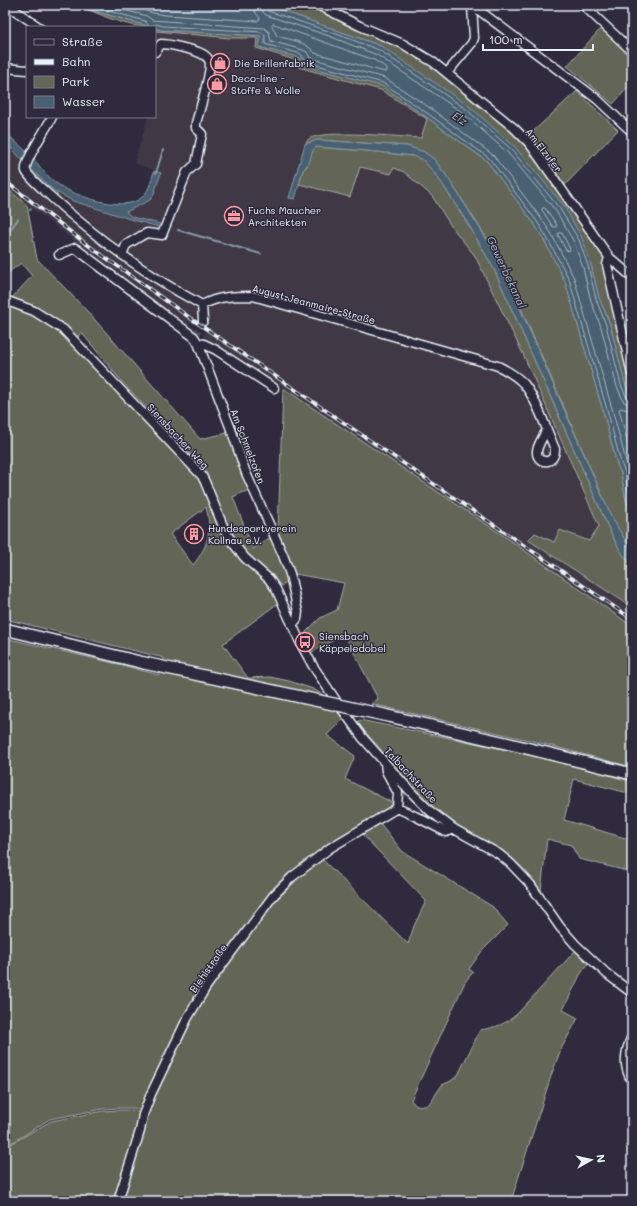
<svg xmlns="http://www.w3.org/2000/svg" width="637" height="1206" viewBox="0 0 637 1206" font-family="Mali,sans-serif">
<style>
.built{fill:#413845}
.green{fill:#646657;stroke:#a6aca8;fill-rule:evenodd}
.water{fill:#496172;stroke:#899ba8}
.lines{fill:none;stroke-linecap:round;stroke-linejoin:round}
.shore{stroke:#a8b7c2;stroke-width:1}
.stream{stroke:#899ba8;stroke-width:2}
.minor-tunnel{stroke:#4b4859;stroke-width:8;stroke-dasharray:8 4;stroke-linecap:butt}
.minor-casing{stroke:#e8f1f8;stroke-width:11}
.highway-casing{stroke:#e8f1f8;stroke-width:14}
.minor{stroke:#2f2a3d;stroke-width:8}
.highway{stroke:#2f2a3d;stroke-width:11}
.rail-casing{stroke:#e8f1f8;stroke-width:3.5}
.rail{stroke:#2f2a3d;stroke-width:2;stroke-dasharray:6;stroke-linecap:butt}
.highway-bridge-casing{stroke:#e8f1f8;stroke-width:14;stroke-linecap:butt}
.highway-bridge{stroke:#2f2a3d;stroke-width:11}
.labels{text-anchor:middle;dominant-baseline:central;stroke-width:3;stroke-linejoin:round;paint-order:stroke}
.poi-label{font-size:10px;fill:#e8f1f8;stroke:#2f2a3d;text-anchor:start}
.street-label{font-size:10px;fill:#e8f1f8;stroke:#2f2a3d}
.water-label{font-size:11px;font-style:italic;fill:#a8b7c2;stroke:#2f2a3d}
</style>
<rect width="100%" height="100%" fill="#2f2a3d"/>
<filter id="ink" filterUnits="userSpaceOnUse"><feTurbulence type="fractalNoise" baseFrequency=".025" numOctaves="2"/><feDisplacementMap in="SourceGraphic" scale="8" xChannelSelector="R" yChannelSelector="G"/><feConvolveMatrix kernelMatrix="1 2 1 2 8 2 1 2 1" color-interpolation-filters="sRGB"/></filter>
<g filter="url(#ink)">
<path class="built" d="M156,31L230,38H258L256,48L298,62V67L381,90L427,119L422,138L338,133L314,137L309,139L305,144L293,198L295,199L299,184L350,197L359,167L391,174L393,168L404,172L432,196L451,226L475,256L523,354L599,526L589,541L560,530L555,542L535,533L529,540L632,607V626L504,536L361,443L283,388L203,336L209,326L195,316L187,326L109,268L5,187V141L46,184L61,195L73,201L98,210L159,227L160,224L132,217L126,211L146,203L161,173L134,163L148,117H155Z"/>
<path class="green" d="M263,5H318L403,44L514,128L609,257L622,350L632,384V400L625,384L610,324L599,298L591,265L381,46L283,11Z
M87,9L151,27C128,27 108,18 87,9Z
M604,25L632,51V83L613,104L567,66Z
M155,28L162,30L261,36L259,47L300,58L302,65L382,86L425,116L487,161L533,222L543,238L565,281L604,414L617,464L621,473L626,500L632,513V552L611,516L517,299L491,245L450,181L434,159L424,152L407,146L317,140L305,144C306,143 308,139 309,139C323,129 401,137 421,138L427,119L381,90L298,67V61L256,48L257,38H230L156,31Z
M577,91L618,130L565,185L527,137Z
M315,147L368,151L413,156L422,159L432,170L441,182L470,227L494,269L610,531C616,543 622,556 632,565V607L528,540L535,533L554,542L560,530L589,541L599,526L523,354L475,256L451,226L432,196L404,172L394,168L391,174L360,167L350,197L299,184L303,170L307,166L313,149Z
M5,187L27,205L37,259L88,312L200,439L232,432L253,488L233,497L253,549L278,532L283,388L504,536L632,626V767L529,740L371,704L378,699L376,695L344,634L313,652L309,647L303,635L320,618L337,610L344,583L295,574L291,580L276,589L281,601L223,644L248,678L270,677L289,681L313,689L325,696L343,719L327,735L355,756L345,779L393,803L395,805L376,818L402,851L493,907L508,925L482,951L469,969L473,972L465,982L411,1100L415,1105L425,1106L429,1104L442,1085L451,1081L458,1075L480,1030C497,1027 504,1025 517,1014L575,951L589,962L580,975L563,1010L578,1018L561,1049L552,1073L511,1201H121L146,1114L134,1108H121L103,1109L50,1119L5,1147V638L118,664L159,675L164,658L5,619V300H10L32,276L21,263L5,275ZM81,332L122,382L206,471L205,482L202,486V476L76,341ZM206,507C212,531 209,545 193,565L170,534ZM359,831L426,901L414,926L408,944L319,856Z
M360,720C451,739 543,754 632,782V794L574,779L564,820L632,840V875L623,870L579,859L571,845L547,839L541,891L526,871L512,858L495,846L448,820L427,804L357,722Z
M121,1110H134L143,1115L116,1201H5V1149L9,1145L51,1121L103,1111Z"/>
<path class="water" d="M74,5H263L283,11L381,46L469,106L515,147L564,206L582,238L591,265L599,298L610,324L625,384L632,400V513L626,500L621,473L617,464L604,414L565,281L543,238L533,222L487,161L425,116L382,86L302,65L300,58L259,47L261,36L162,30Z
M5,132L27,152L23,161L5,141Z
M317,140L407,146L424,152L434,159L450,181L496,254L611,516L632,552V565C622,556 616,543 610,531L494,269L470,227L441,182L432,170L422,159L413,156L368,151L316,147L313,150L309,163L303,170L295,199L289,198L305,144Z
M33,158C41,168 48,178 59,185C75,196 120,211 138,200C149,194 151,181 154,171L161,173L153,196L150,200L126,212L132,217L160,224L159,227L130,219L73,201L54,191L31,169Z"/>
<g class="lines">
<path class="shore" d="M88,5L145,21L150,27L156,24L163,26L262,32L265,36V44L301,54L306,62L383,83L427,113L489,158L536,220L546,236L569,279L608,413L621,463L625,472L627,487L632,505
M105,5L147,16L152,20L264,28L269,32L271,41L303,50L307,52L310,58L385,78L430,108L493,155L540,217L551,233L574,278L613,412L626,461L630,471L632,488
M126,5L153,13L165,15L258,21L260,18L255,12L254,5
M260,5L262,11L266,15L329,36L377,55L463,113L508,153L556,211L574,242L583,268L591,301L601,327L617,387L624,402L628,404L632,405
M266,5V8L268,11L331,32L379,50L466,109L512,150L560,209L579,240L588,266L596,299L606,325L621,385L627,398L632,400
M274,24L374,60L387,68V71L385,72L315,53C305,41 291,40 277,36L272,26Z
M543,208H545L557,225L556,227H553L542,210Z
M559,233H562L570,249L569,251L566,250L558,235Z
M632,411L621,408L619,409L632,460"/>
<path class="stream" d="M156,173L163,150
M30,210L31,209
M178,230L261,254
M5,237L18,219"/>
<path class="minor-tunnel" d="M194,337L203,321"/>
<defs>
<path id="minor" d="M7,5L39,27
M318,5L360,26L403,44L433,62L514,128L530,144L609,257L632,277
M472,5L597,99L632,132
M583,5L632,51
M5,68L27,70
M447,73L472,43L474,38L472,6
M52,117C47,128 23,162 26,171C29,178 43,189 49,195C96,238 146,275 202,305
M59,255L75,248L194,337L198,343L232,432L246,473L283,555L290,574L298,612L297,619L292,625
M122,255L126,245L141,236L147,233L162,235L187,172L196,164L202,134L196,128V123C199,112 213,68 209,60C205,53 195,51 188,49C179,47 170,44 161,44L155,52
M609,257L607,265L632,374
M5,300L34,311L64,330L202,476L205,482L225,531L232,542L245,558L269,579L276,589L301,644L313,666L337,702L362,737L410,791L430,811L454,829L499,854L510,863L530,884L560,927L575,944L607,974L632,993
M202,305C219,296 234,296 253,296L498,366C508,371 517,376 524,384C538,402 546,429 555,449C555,466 536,464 537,451C538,444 543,437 547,430
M202,305L203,321
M198,343L204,344L216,350L274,388
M385,763L386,771L398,793L397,808L415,816L446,832L454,829
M632,1036C625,1051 622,1066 632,1081
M118,1201L140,1131L143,1115L151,1094L187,1019L206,987L273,896L292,877L330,848L397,808"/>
<path id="highway" d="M5,629L144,663
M384,715L514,745L632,774"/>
</defs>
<use href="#minor" class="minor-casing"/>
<use href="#highway" class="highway-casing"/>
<use href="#minor" class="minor"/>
<use href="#highway" class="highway"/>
<defs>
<path id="rail" d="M5,181L85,243L193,320L632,619"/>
</defs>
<use href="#rail" class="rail-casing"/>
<use href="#rail" class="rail"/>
<defs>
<path id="highway-bridge" d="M144,663L384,715"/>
</defs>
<use href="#highway-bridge" class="highway-bridge-casing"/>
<use href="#highway-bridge" class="highway-bridge"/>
</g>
</g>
<defs>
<symbol id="shop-ring" viewBox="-11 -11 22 22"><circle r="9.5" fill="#2f2a3d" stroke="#ff9aa2" stroke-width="1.5"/><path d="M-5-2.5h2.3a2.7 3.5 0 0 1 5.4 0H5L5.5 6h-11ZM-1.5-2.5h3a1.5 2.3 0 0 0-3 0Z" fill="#ff9aa2"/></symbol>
<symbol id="office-ring" viewBox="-11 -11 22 22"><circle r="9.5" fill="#2f2a3d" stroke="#ff9aa2" stroke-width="1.5"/><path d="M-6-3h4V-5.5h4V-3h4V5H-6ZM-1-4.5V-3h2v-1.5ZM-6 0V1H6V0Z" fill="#ff9aa2"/></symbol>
<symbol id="building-ring" viewBox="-11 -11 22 22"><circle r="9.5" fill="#2f2a3d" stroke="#ff9aa2" stroke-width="1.5"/><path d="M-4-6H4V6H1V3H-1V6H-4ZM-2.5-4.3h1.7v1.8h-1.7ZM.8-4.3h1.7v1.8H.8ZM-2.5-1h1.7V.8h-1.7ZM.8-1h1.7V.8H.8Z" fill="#ff9aa2"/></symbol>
<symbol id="bus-ring" viewBox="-11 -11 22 22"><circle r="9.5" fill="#2f2a3d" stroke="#ff9aa2" stroke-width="1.5"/><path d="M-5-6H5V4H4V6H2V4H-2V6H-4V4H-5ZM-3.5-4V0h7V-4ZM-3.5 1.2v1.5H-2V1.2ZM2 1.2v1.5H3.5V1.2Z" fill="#ff9aa2"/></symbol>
</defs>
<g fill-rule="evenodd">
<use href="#shop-ring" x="209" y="52" width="22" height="22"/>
<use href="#shop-ring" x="206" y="73" width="22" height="22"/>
<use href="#office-ring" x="223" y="205" width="22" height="22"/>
<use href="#building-ring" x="183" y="523" width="22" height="22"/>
<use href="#bus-ring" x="294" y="631" width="22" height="22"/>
</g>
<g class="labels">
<g class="poi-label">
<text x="234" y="63">Die Brillenfabrik</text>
<text x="231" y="78">Deco-line -<tspan x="231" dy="12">Stoffe &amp; Wolle</tspan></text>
<text x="248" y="210">Fuchs Maucher<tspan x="248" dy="12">Architekten</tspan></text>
<text x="208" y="528">Hundesportverein<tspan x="208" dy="12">Kollnau e.V.</tspan></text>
<text x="319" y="636">Siensbach<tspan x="319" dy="12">Käppeledobel</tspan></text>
</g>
<g class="street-label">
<text transform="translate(544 150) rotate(52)">Am Elzufer</text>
<text transform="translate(314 304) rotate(15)">August-Jeanmaire-Straße</text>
<text transform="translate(178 436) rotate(47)">Siensbacher Weg</text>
<text transform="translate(248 446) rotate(69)">Am Schmelzofen</text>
<text transform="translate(411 775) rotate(47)">Talbachstraße</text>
<text transform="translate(208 968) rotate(-55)">Biehlstraße</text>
</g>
<g class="water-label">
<text transform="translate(460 118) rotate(33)">Elz</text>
<text transform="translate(507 272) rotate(65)">Gewerbekanal</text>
</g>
</g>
<rect width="637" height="1206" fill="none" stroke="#2f2a3d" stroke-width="20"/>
<rect x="10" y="10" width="617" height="1186" fill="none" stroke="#e8f1f8" stroke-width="1.5" filter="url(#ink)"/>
<rect x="26" y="26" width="130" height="92" fill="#2f2a3d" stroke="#797a88"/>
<rect x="34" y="39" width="20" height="6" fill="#2f2a3d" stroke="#797a88"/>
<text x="62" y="46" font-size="12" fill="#e8f1f8">Straße</text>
<rect x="34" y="59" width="20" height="6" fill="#e8f1f8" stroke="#797a88"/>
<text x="62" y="66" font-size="12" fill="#e8f1f8">Bahn</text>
<rect x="34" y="76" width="20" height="12" fill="#646657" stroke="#797a88"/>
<text x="62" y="86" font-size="12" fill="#e8f1f8">Park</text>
<rect x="34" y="96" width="20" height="12" fill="#496172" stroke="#797a88"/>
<text x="62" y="106" font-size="12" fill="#e8f1f8">Wasser</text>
<g transform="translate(591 1160) rotate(82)" stroke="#2f2a3d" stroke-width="3" paint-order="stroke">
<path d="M0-3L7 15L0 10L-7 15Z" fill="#e8f1f8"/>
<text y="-6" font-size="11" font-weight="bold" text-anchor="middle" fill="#e8f1f8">N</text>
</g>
<path d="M483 44v6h110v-6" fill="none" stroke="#e8f1f8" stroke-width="2"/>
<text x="489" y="44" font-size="12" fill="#e8f1f8" stroke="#2f2a3d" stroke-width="3" paint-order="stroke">100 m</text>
</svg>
